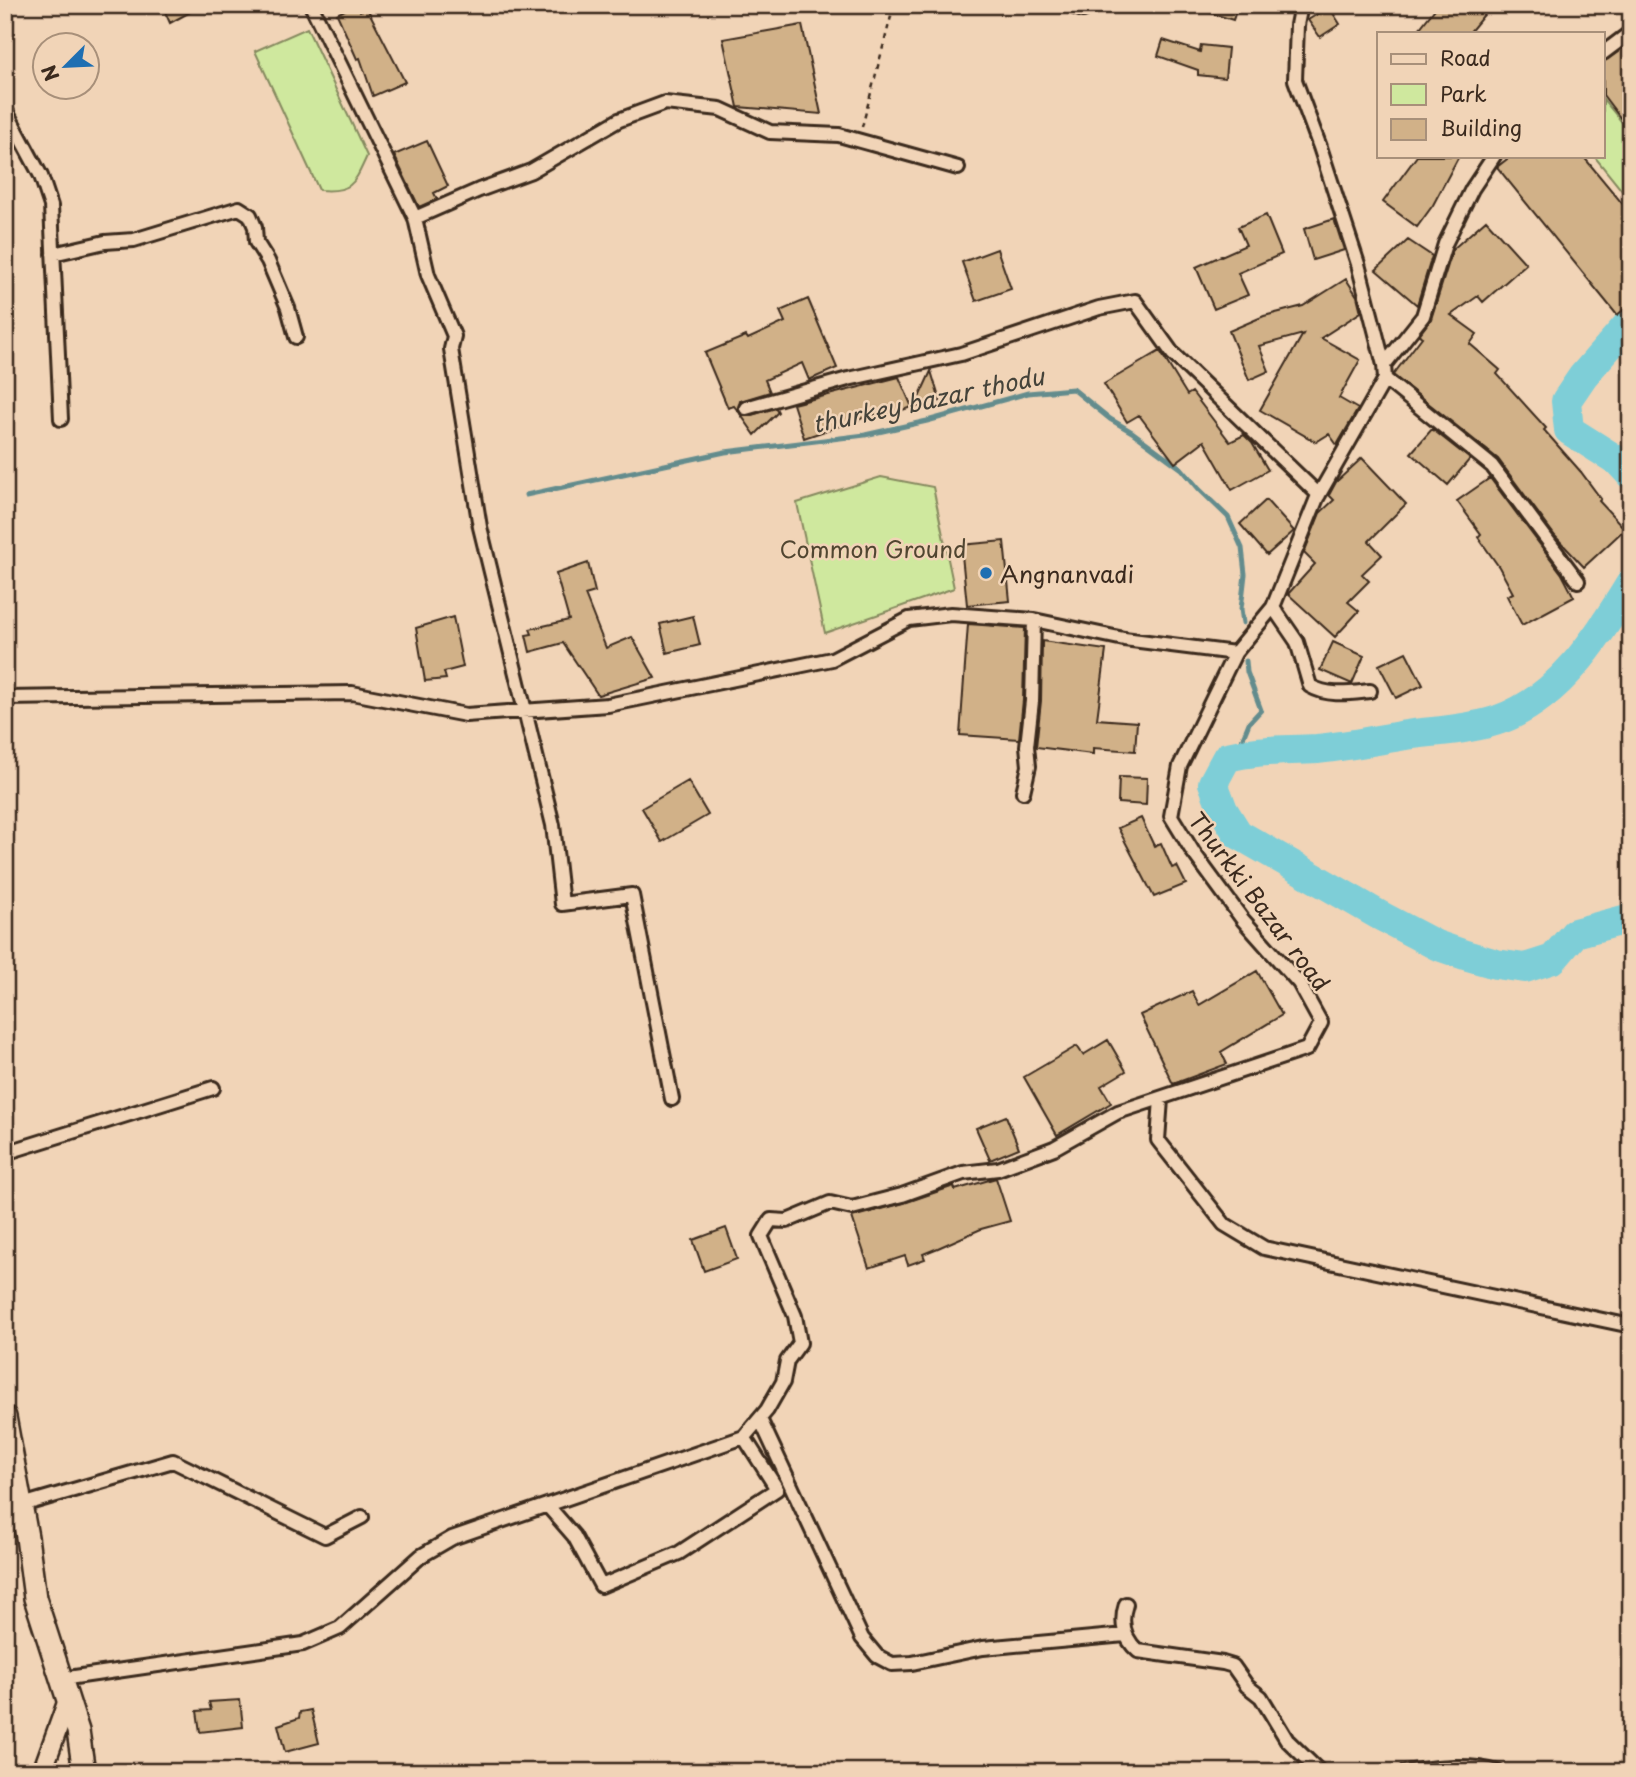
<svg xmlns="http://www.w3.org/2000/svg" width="1636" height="1777" viewBox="0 0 1636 1777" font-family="'Playpen Sans',sans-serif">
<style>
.green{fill:#cfe89e;stroke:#85895e;stroke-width:2}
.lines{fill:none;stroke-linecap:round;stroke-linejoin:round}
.stream{stroke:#638c8d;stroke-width:5}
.river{stroke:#7eced7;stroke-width:30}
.building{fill:#d1b188;stroke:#3b2a1e;stroke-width:2}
.minor-casing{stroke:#3b2a1e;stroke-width:18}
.secondary-casing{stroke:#3b2a1e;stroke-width:23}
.primary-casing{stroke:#3b2a1e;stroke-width:26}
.path{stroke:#3b2a1e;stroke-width:2.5;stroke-dasharray:5 5;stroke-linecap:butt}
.minor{stroke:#f1d4b7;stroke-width:12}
.secondary{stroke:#f1d4b7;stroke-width:18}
.primary{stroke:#f1d4b7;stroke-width:21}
.poi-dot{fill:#1f6fb2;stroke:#f1d4b7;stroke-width:2.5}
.labels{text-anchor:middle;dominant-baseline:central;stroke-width:5;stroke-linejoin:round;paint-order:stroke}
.park-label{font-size:23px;fill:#514631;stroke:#f1d4b7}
.poi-label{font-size:23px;fill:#3b2a1e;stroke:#f1d4b7;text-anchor:start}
.street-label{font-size:23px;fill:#3b2a1e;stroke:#f1d4b7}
.water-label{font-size:24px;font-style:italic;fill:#45433a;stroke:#f1d4b7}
</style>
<rect width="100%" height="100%" fill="#f1d4b7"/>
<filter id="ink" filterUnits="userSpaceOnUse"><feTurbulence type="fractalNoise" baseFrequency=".0143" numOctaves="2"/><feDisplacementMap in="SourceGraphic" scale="14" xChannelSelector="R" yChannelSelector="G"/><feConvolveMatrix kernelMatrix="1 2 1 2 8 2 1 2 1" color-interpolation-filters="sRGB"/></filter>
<g filter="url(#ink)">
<path class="green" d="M307,28L367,156C354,184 352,193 319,190L255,51Z
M1603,99L1631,133V202L1594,156H1603Z
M881,477L933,487L954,588L825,633L797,503Z"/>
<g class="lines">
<path class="stream" d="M526,495L725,452L865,435L927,421L1028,393L1073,389L1110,419L1132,432L1182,469L1199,489L1228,517L1242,548L1245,574L1241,609L1243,623
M1236,755L1249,723L1261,710L1247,672L1246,661"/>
<path class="river" d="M1631,321L1583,376L1566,401L1569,430L1618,461L1631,475
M1631,583C1599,636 1558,701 1495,721C1466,730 1436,731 1406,735C1376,740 1347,746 1317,749C1285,751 1259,749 1227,757L1213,783L1223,810L1238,834L1379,915L1436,945L1465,955L1496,964L1525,968L1553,959L1575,933L1631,918"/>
</g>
<path class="building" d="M162,5H203L170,23Z
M354,5H358L360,11L367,8L405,82L373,96L360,58L357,59L337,14Z
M1195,5H1238L1233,20L1195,8Z
M1438,5H1492L1469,33H1416Z
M1329,7L1340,24L1320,37L1308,20Z
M802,25L821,114L738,107L723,39Z
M1163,40L1200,52L1201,45L1228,48L1225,78L1198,75V70L1158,56Z
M1631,43V132L1603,95V62Z
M427,141L448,186L434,193L437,199L419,207L394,155Z
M1417,156H1459L1433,205L1417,227L1383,202Z
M1511,156H1583L1631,214V304L1617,315L1497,167Z
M1266,215L1282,254L1238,273L1248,295L1214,309L1196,267L1246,245L1238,227Z
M1334,219L1344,250L1313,260L1304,229Z
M1486,220L1526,264L1483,302L1478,296L1451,315L1477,334L1470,344L1500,370L1497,374L1546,428L1544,430L1581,472L1601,499L1599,501L1625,529L1584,567L1555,536L1498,459L1393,375L1422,337L1419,335L1431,319L1453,249Z
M1408,240L1432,256L1417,305L1376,270Z
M997,249L1011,289L976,301L962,262Z
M1346,279L1357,296L1361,312L1321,338L1360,360L1339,398L1358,409L1337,445L1329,434L1316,442L1260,410L1303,334L1259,346L1269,371L1249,380L1229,331L1264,316L1303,306Z
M808,299L837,368L809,380L802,363L765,380L770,392L740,401L738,411L734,406L728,408L705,353L746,336L748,339L785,322L780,311Z
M1160,351L1187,395L1192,392L1230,442L1244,435L1252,443L1268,470L1232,490L1204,441L1175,463L1139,415L1127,422L1104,384Z
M931,371L940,401L914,408L921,393Z
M899,377L912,407L877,418L875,414L804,438L793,404Z
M776,408L778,412L755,435L741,415L748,416Z
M1432,429L1470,459L1448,485L1411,453Z
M1362,458L1406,504L1369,541L1382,555L1362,574L1369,581L1348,602L1359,611L1335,637L1288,594L1315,564L1304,553L1320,513L1334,500L1329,495L1336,482Z
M1490,478L1562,574L1574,597L1522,625L1507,596L1513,593L1499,567L1478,537L1481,534L1457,501Z
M1266,500L1294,531L1267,555L1240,524Z
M1004,541L1010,601L967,605L961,545Z
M588,563L595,592L585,595L606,648L632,637L655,678L598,695L563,643L530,652L526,635L532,634L530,629L569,620L556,574Z
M693,616L700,645L667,653L660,624Z
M453,617L463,667L444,672L446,679L425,681L416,628Z
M968,624L1025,628L1023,700L1019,739L960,735Z
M1042,641L1106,650L1097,719L1137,722L1135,751L1093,748V754L1036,747L1041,701Z
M1333,642L1364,656L1352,684L1320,670Z
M1406,652L1423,685L1396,698L1379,665Z
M1119,777L1147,778L1146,805L1118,803Z
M688,781L708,815L662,842L642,808Z
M1141,818L1154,846L1161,843L1172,868L1177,866L1186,884L1154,897L1118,828Z
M1257,971L1282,1015L1221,1052L1227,1064L1173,1084L1140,1015L1192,991L1199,1005Z
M1108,1040L1126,1071L1101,1086L1111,1103L1057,1135L1024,1077L1077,1046L1083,1055Z
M1006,1116L1019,1148L990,1160L976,1128Z
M996,1178L1010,1221L981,1229L938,1248L923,1254L925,1259L908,1265L905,1256L869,1268L852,1217L904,1203L954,1186L955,1190Z
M726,1228L737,1259L704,1271L693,1240Z
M240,1700L243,1727L200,1732L197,1711L211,1710L209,1702Z
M311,1710L319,1743L285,1752L278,1725L299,1718L300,1712Z"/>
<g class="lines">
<defs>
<path id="minor" d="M311,5L415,218L428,275L454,336L451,349L480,527L553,825L562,904L632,895L672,1099
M1069,5L1083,10L1093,5
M1301,5L1297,25L1295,80L1320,147L1358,264L1384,365
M1603,53L1631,32
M5,109L41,176L51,206L61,419
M415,218L479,190L531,171L619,120L665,103L720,109L770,132L839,135L958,168
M53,254L105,242L134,240L239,208L250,215L255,227L256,242L268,261L288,308L296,337
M1385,379L1492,466L1578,581
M746,408L848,379L961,354L1099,308L1135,301L1173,354L1319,495
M1273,607L1297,642L1310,686C1329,697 1350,693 1370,691
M5,698L352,693L466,715L608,705L832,659L909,619L951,614L1034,620L1124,639L1235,653
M1023,792L1029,766L1027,746L1032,701L1034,620
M1161,1099L1158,1140L1224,1224L1264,1248L1631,1326
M5,1153L213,1088
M760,1419L862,1638L877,1656L892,1664L912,1663L983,1648L1125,1635
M22,1505L173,1461L325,1536L362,1517
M547,1505L574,1536L601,1586L679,1553L777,1489L744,1437
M1126,1604C1120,1622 1124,1639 1138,1651L1223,1663L1233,1666L1247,1686L1261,1697L1287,1740L1320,1772
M61,1679L303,1644L340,1628L421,1556L452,1538L744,1437L767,1410L783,1382L787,1361L800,1343L795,1316L761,1236L771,1220L787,1221L830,1203L852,1208L902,1195L963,1173L998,1169L1054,1148L1118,1112L1307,1049L1321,1023L1299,983L1243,920L1193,852L1171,816L1180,766L1235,653L1273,607L1317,498L1385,379L1384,365L1423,316L1445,244L1472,189L1494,156
M1405,1772C1435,1768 1468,1763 1498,1772"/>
<path id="secondary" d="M42,1772L68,1700"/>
<path id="primary" d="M5,1417L27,1537L35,1598L78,1731L84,1772"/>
</defs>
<use href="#minor" class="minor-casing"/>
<use href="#secondary" class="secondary-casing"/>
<use href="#primary" class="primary-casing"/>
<path class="path" d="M862,127L894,5"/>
<use href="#minor" class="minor"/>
<use href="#secondary" class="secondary"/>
<use href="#primary" class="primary"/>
</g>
</g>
<circle class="poi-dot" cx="986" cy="573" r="7"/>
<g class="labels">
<g class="park-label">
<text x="873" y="548">Common Ground</text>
</g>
<g class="poi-label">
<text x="1000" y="573">Angnanvadi</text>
</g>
<g class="street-label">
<text transform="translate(1260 901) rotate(53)">Thurkki Bazar road</text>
</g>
<g class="water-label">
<text transform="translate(928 399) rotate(-12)">thurkey bazar thodu</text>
</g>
</g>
<rect width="1636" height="1777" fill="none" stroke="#f1d4b7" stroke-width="28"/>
<rect x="14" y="14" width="1608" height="1749" fill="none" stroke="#3b2a1e" stroke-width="2.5" filter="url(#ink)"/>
<rect x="1377" y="32" width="228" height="126" fill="#f1d4b7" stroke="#a8907a" stroke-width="2"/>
<rect x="1391" y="54" width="35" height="10" fill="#f1d4b7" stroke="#a8907a" stroke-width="2"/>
<text x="1440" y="66" font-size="21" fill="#3b2a1e">Road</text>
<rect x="1391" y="84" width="35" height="21" fill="#cfe89e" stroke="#a8907a" stroke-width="2"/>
<text x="1440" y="102" font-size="21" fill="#3b2a1e">Park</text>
<rect x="1391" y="119" width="35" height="21" fill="#d1b188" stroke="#a8907a" stroke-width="2"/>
<text x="1440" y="136" font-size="21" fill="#3b2a1e">Building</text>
<g transform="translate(66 66) rotate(246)"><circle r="33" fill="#f1d4b7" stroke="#a8907a" stroke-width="2"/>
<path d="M0-5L12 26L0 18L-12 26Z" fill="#1f6fb2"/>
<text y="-10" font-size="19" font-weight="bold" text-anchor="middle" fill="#3b2a1e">N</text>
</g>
</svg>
